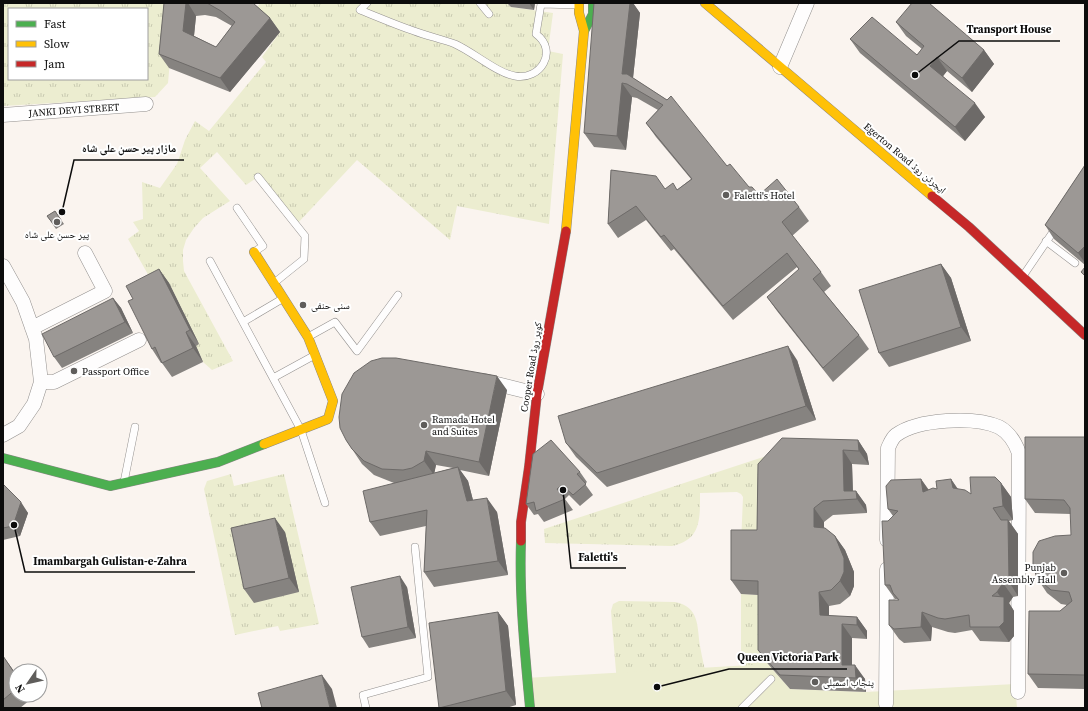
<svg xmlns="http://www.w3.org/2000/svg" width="1088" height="711" viewBox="0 0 1088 711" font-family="'Source Serif 4','Noto Naskh Arabic',serif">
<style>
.grass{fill:url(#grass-tufts);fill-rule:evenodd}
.park{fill:#ecedd0}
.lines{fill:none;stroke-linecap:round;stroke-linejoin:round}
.lane-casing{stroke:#93908e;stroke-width:8}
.street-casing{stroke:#93908e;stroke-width:15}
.fast-casing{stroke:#8a8785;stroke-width:10}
.slow-casing{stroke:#8a8785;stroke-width:10}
.jam-casing{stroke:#8a8785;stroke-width:10}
.lane{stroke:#fefdfd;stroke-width:7}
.street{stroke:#fefdfd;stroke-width:14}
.fast{stroke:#4caf50;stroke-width:9}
.slow{stroke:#ffc107;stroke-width:9}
.jam{stroke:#c62828;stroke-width:9}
.wall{fill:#868380;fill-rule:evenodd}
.shaded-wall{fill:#6d6a68}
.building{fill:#9c9895;stroke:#6d6a68}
.poi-dot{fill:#5f5d5b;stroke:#fff;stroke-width:1.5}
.labels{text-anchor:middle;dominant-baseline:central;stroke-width:4;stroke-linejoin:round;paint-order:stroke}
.street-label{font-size:10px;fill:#0c0c0c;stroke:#fff}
.poi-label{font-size:10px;fill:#0c0c0c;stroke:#fff;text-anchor:start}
.leader{fill:none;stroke:#0c0c0c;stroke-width:1.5}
.callout-dot{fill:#0c0c0c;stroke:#fff;stroke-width:1.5}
.callout-label{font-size:11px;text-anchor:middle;font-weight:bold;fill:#0c0c0c;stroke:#fff;stroke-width:4;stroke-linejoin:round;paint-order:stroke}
</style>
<defs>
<pattern id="grass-tufts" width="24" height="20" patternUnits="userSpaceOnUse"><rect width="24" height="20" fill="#ecedd0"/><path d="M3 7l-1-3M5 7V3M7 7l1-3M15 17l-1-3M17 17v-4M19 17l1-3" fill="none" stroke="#c9cab1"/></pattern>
</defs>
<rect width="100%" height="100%" fill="#faf4ef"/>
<path class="grass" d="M3,3H175L168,83L155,97L3,106ZM9,9H147V79H9Z
M260,3H507L511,7L553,13L548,51L563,54L549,224L457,206L450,240L357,160L296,225L258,177L246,185L217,152L200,168L230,201L203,218L194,228L186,240L183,250V261L184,271L233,361L212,370L203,362L196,346L136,300L150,278L128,239L139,231L133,222L143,219L142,182L160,188L177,164L185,140L195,121L209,131L266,62L262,57L280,32L255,11Z
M791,448L767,544H741L743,497L741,494L737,492L700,493C700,517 702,540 672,546L545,543L544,529Z
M231,474L234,486L284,474L319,624L280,631L278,626L235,635L204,489L207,481Z
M741,594L767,595L768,664L773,670L741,692Z
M619,601L675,602C700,607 697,627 700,646C702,658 705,669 707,680L619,708L611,611L613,604Z"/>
<path class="park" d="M768,664L790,689L866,692L1015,684L1017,708H528L525,678Z"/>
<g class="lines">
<defs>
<path id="lane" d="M367,3L360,10C378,17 396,25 414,31C427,36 442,39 455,44C473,52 497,73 515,76C540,81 559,51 536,34L541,4L579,5
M480,3L489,14
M258,177L305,236L304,259L274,283
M237,208L263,246L254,252
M1046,241L1075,263
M210,261L301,430L325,503
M1023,276L1057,226
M243,322L282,299
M308,337L335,322L357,351L398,295
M273,378L315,355
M124,482L135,427
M366,708L363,695L428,677L415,547
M742,708L771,679"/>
<path id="street" d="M780,67L807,3
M3,115L146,104
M3,266L23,302L36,339L41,382L34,404L19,426L3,435
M32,328L105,291L85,253
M485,381L537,394
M41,382H54L139,340
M887,540L888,448C890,444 892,438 896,435C918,419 974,416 999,427C1010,433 1015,442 1019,453L1018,692
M886,704L887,569"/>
<path id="fast" d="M584,31L593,14V3
M3,458L110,486L218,462L264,444
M521,541C519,597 525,653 530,708"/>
<path id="slow" d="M705,3L932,196
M566,231L584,31L579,13V3
M254,252L308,337L333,401L328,419L264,444"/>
<path id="jam" d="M932,196L969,227L1085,335
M521,541V522L529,467L537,394L566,231"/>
</defs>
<use href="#lane" class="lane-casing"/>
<use href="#street" class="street-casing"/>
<use href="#fast" class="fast-casing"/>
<use href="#slow" class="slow-casing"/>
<use href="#jam" class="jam-casing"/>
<use href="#lane" class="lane"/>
<use href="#street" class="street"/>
<use href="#fast" class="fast"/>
<use href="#slow" class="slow"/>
<use href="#jam" class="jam"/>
</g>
<path class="wall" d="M164,3H253L270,18L280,32L230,92L169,68L159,54ZM205,15L216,17L232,26L216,47L194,36L196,16Z
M507,3H535L534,10L511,7Z
M630,3H633L640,13L633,78L667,100L727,166L749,187L759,195L799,207L809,221L792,236L821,272L831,286L824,292L859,335L869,349L833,382L777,311L767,297L799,270L797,267L733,320L674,249L671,251L646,220L618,238L608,224L611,170L665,189L677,190L691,179L656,137L646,123L658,110L637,98L632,97L626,150L594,147L584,133Z
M896,22L984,50L994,64L972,92L947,71L943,76L985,117L965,141L860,53L850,39L917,55L922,49L906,36Z
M1085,165V265L1054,239L1045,225Z
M55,211L64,224L56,229L47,216Z
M941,264L951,278L971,341L889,367L879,353Z
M159,269L169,283L199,344L196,346L203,362L172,377L162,363H161L152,349L133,299Z
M113,298L121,308L133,333L62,368L54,357Z
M797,360L816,420L607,487L576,457L566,443Z
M507,390L489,476L460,470L468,481L473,500L497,512L508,575L434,587L424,572L426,526L380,536L370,522L394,483L374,475L362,464L346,440ZM436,465L453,468L434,473Z
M1085,437V689L1038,688L1028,674L1060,611L1067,605L1061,604L1047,593L1037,578L1071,535V514L1035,513L1025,499Z
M858,440L867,454L869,465L852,464L853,491H856L866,505L867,513L833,515L824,522V528L835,536L845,550L854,572V586L850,596L840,604L829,606V616L857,617L867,631V639L852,638V665L865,679L866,692L790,689L768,664L758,650V595L741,594L731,580L757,530L758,464Z
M580,472L587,482L585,484L593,495L580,506L569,495L565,499L573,510L544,522L538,514L534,515L526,504Z
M921,479L929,490L937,489L951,479L958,489L971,494L1001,483L1011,497L1013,520L1009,521L1018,534V596L1013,597L1009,603L1014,611V636L1009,642L980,641L972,630L955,633L948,632L932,627L931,641L904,643L899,639L889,625L898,600L897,599H895L885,585L888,521L893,516L888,509Z
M3,484L28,513L20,536L3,540Z
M285,532L299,592L254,603L244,589Z
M407,587L416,638L369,648L362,637Z
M498,612L508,626L516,705L506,708H439Z
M3,656L16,674V695H28L30,700L20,708H3Z"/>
<path class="shaded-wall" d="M186,3H188L196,16L193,45L183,31Z
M529,3H535L534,10Z
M630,3H633L640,13L632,87L622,74Z
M270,18L280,32L230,92L220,78Z
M984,50L994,64L972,92L962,78Z
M937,57L947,71L940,80L930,66Z
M622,83L632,97L626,150L617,136Z
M975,103L985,117L965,141L955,127Z
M1085,246V263L1078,253Z
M941,264L951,278L971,341L961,327Z
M159,269L169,283L199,344L190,330Z
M113,298L121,308L133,333L125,322Z
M186,332L196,346L203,362L193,348Z
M788,346L797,360L816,420L806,406Z
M497,376L507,390L489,476L479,462Z
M858,440L867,454L869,465L859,451Z
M843,450L852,464L853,499L844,491Z
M426,451L436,465L434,475L424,461Z
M458,467L468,481L477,516L467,501Z
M921,479L931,494L923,492Z
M951,479L960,493L953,488Z
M1001,483L1011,497L1013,520L1003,506Z
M856,491L866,505L867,513L857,499Z
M487,498L497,512L508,575L498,561Z
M21,502L28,513L20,536L13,526Z
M814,508L824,522V541L814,527Z
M275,518L285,532L299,592L289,578Z
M1008,520L1018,534V596L1009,582Z
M835,536L845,550L854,572V586L850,596L840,581Z
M400,576L407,587L416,638L408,627Z
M1003,583L1013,597L1009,603L1014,611V636L1009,642L999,627L1004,602L997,592Z
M819,592L829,606V629L820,615Z
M498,612L508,626L516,705L506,691Z
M922,612L932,627L931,641L921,627Z
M857,617L867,631V639L857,625Z
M842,624L852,638V678L842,665Z
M855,665L865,679L866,692L856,678Z
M322,675L332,689L337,708H330Z"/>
<path class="building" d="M164,3H186L183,31L216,47L235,22L221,11L207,3H253L270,18L220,78L159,54Z
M594,3H630L622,74H627L667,100L671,96L727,166L730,164L749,187H752L759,195L777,179L799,207L782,222L821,272L813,279L859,335L823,368L767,297L799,269L787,253L723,306L664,235L661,237L636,206L608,224L611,170L656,176L665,189L673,183L677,190L692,179L646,123L663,105L627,84L622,83L617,136L584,133Z
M912,3H929L984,50L962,78L937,57L930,66L975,103L955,127L850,39L872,17L917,55L924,46L896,22Z
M1085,165V246L1078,253L1045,225Z
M55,211L61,220L54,225L47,216Z
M941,264L961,327L879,353L859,290Z
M1085,267V276L1081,272Z
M159,269L190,330L186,332L193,348L162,363L155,347L152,349L128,301L133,299L126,286Z
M113,298L125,322L54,357L42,334Z
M788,346L806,406L597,473L566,443L558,416Z
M382,358H396L497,376L479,462L426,451L424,461L412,468L403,470L382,469L364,461L352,449L346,440L340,428L339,417L342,394L354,373L371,361Z
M1025,437H1085V675L1028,674L1029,611H1060L1072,601L1069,592L1051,590L1037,578L1033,566V552L1039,541L1055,536L1071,535L1070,508L1064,500L1025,499Z
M782,438L858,440L859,451L843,450L844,491H856L857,499L823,501L814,508V527L825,528L835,536L844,558V572L840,581L831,590L819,592L820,615L857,617V625L842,624V665H855L856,678L780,675L758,650V581L731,580V530H757L758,464Z
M551,440L580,472L577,474L586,484L573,495L562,485L557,489L565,499L536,511L534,502L526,504L533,454Z
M458,467L467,501L487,498L498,561L424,572L427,510L370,522L363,491Z
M970,477H995L1001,483L1003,506L993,508L1001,520H1008L1009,582L1003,583L997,592L992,596L1004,597V622L999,627H970L969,615L945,619L938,618L922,612L921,627L894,629L889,625V600H899L893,593L890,585H885L882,521H888L898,511L888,509L886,486L891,480L921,479L923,492L933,488L937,489L936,481L951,479L953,488L965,490L971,494Z
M3,484L21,502L13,526L3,528Z
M275,518L289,578L244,589L231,528Z
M400,576L408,627L362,637L351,587Z
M498,612L506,691L439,708L429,623Z
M3,656L16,675V689L3,700Z
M322,675L330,708H262L258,693Z"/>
<g class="poi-dot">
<circle cx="726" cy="195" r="4"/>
<circle cx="57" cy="222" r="4"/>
<circle cx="303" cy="305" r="4"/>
<circle cx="74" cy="371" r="4"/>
<circle cx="424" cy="425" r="4"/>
<circle cx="1064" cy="573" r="4"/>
<circle cx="815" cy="682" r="4"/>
</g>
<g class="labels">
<g class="street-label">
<text transform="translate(74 110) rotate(-4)">JANKI DEVI STREET</text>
<text transform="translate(905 158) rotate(40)">Egerton Road ایجرٹن روڈ</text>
<text transform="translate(531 367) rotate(-81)">Cooper Road کوپر روڈ</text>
</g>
<g class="poi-label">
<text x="734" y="195">Faletti's Hotel</text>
<text x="57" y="234" text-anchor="middle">پیر حسن علی شاہ</text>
<text x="311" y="305">سنی حنفی</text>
<text x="82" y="371">Passport Office</text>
<text x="432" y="419">Ramada Hotel<tspan x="432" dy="12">and Suites</tspan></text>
<text x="1056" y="567" text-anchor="end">Punjab<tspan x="1056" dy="12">Assembly Hall</tspan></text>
<text x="823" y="682">پنجاب اسمبلی</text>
</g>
</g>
<path class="leader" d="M915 75L959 41H1060M62 212L74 160H184M563 490L571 568H626M14 525L25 572H195M657 687L729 669H847"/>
<g class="callout-dot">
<circle cx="915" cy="75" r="4"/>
<circle cx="62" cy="212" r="4"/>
<circle cx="563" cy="490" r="4"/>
<circle cx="14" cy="525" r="4"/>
<circle cx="657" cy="687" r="4"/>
</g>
<g class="callout-label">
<text x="1009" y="33">Transport House</text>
<text x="129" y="152">مازار پیر حسن علی شاہ</text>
<text x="598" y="561">Faletti's</text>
<text x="110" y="565">Imambargah Gulistan-e-Zahra</text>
<text x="788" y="661">Queen Victoria Park</text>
</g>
<rect width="1088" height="711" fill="none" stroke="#0c0c0c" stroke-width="8"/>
<rect x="8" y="8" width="140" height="72" fill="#ffffff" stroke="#9e9e9e"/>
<rect x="16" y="21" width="20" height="6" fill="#4caf50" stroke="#9e9e9e"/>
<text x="44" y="28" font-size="12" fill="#0c0c0c">Fast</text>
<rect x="16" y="41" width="20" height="6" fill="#ffc107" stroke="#9e9e9e"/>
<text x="44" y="48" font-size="12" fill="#0c0c0c">Slow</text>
<rect x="16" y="61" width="20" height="6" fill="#c62828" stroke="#9e9e9e"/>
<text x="44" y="68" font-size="12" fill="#0c0c0c">Jam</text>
<g transform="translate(28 683) rotate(236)"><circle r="19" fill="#ffffff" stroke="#9e9e9e"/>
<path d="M0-3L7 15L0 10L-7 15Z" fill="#5f5d5b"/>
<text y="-6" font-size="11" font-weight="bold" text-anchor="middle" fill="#0c0c0c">N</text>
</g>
</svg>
